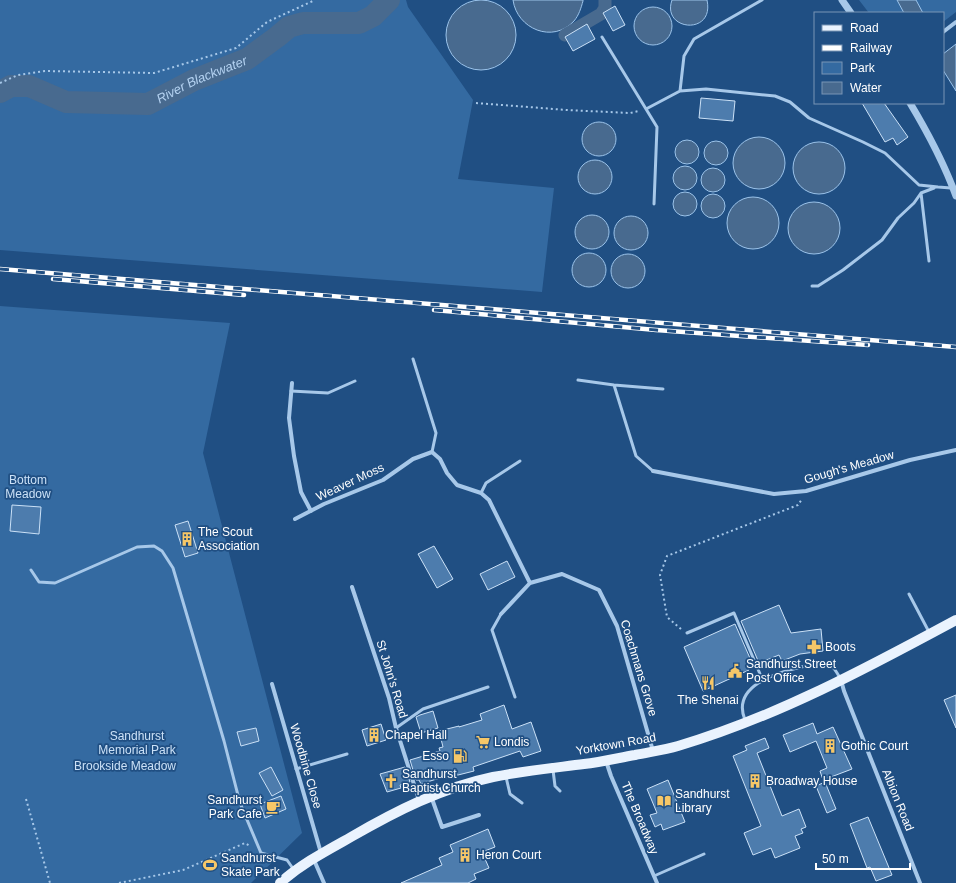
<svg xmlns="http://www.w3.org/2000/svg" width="956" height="883" viewBox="0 0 956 883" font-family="Arial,sans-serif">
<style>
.green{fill:#346aa1}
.water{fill:#486a8f;stroke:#9bc3ea}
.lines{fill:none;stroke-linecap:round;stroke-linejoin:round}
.canal{stroke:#486a8f;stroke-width:13}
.river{stroke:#486a8f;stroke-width:22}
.building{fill:#4d7cad;stroke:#cbe1f7}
.path{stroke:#a7c8e9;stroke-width:2;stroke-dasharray:2 3;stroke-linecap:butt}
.service{stroke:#a7c8e9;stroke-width:3}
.minor{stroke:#a7c8e9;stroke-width:4}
.tertiary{stroke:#a7c8e9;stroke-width:7}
.primary{stroke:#eaf3fe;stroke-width:10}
.rail-casing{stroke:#fff;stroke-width:4.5}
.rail{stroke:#204f83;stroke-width:3;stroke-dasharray:9;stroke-linecap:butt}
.labels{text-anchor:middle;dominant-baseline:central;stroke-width:3.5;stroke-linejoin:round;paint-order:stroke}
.street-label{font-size:12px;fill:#fff;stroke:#204f83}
.park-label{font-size:12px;fill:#cbe1f7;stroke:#204f83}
.poi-label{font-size:12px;fill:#fff;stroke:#204f83;text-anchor:start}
.water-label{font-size:13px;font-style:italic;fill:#b3d1f0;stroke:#204f83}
</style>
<rect width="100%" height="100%" fill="#204f83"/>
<path class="green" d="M0,0H406L408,7L473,100L458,179L554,188L542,292L0,250Z
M859,0H956V12L943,22V13H869Z
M0,306L230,323L203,453L302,833L251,883H0Z"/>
<path class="water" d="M446 35a35 35 0 1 1 70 0a35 35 0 1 1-70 0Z
M513,0H583V1C581,8 579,15 574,21C553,44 517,29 513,0Z
M672,0H707C715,36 661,31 672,0Z
M897,0H916L923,13H904Z
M634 26a19 19 0 1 1 38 0a19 19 0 1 1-38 0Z
M956,44V91L943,70V54Z
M582 139a17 17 0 1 1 34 0a17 17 0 1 1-34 0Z
M733 163a26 26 0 1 1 52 0a26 26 0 1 1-52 0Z
M675 152a12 12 0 1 1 24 0a12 12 0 1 1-24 0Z
M704 153a12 12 0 1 1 24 0a12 12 0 1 1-24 0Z
M793 168a26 26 0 1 1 52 0a26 26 0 1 1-52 0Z
M578 177a17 17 0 1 1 34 0a17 17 0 1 1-34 0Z
M673 178a12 12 0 1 1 24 0a12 12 0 1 1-24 0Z
M701 180a12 12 0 1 1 24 0a12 12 0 1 1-24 0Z
M673 204a12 12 0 1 1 24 0a12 12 0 1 1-24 0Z
M701 206a12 12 0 1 1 24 0a12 12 0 1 1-24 0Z
M727 223a26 26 0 1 1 52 0a26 26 0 1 1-52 0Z
M788 228a26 26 0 1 1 52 0a26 26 0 1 1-52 0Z
M575 232a17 17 0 1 1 34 0a17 17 0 1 1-34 0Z
M614 233a17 17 0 1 1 34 0a17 17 0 1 1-34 0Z
M572 270a17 17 0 1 1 34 0a17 17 0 1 1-34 0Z
M611 271a17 17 0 1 1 34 0a17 17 0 1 1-34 0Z"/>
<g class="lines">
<path class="canal" d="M565,35L601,14L605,8V0"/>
<path class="river" id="s1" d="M0,92L11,86H29L66,102L148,104L194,80L247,59L277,37L289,27L303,23H359L373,16L389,0"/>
</g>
<path class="building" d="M615,6L625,25L613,31L603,13Z
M587,24L595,39L573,51L565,37Z
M701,98L735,101L733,121L699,118Z
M862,103H884L908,137L897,145L893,138L885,142Z
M12,505L41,507L39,534L10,531Z
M188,521L198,553L185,557L175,525Z
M434,546L453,579L437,588L418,554Z
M507,561L515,577L488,590L480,574Z
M779,605L791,633L821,629L823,651L800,654L782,661L779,655L759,663L741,621Z
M735,624L753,665L748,667L749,670L703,691L684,647Z
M956,695V728L944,700Z
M504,705L512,729L531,722L541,751L523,757L520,751L473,767L474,771L446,778V776L421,784L419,780H416L410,760L440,751L439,748L443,747L439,731L459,726V727L482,720L480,714Z
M433,711L438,728L421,733L416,717L420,715Z
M813,723L817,734L833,727L852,769L823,780L820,771L827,768L816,741L790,752L783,735Z
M381,724L386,740L367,746L362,730Z
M256,728L259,741L241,746L237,732Z
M765,738L769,748L757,753L782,816L799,809L806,827L801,829L803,833L795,836L800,848L775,858L771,848L753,855L744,833L761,826L733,756L747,750L745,746Z
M271,767L283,790L272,796L259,773Z
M405,767L410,782L400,785L401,788L387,792L380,774Z
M668,780L685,822L663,830L661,824L655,827L650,815L657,813L647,789Z
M825,782L836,809L827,813L816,786Z
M281,796L286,809L265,818L260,804Z
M868,817L892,875L876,881L870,867L867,868L850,824Z
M488,829L495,847L482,852L489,868L474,874L476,879L468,883H401L442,865L439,858L453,852L450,845Z"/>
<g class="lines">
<path class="path" d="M0,83L18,75L45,71L154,73L236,48L267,22L315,0
M476,103L567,110L630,113L639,111
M681,629L667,617L660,575L667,556L798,505L802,499
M26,799L50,883
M119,883L183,870L245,843L250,846"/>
<path class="service" d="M602,37L657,127L654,204
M680,91L684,56L694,39L762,0
M646,109L680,91L706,89L775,96L790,102L809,118L863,142L885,153L919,185L938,187L951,188
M921,193L929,261
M812,286H818L843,270L882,240L898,218L914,203L921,193L934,188
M413,359L436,433L432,452
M578,380L614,385L663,389
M614,385L636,456L653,471
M291,391L328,393L355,381
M481,493L486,483L520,461
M31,570L39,582L55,583L137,547L154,546L162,551L173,568L224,741L240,803L261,853L287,860L294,870
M909,594L929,632
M501,614L492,630L515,697
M687,633L734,613L763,681
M745,720C731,686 776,673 801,667C807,666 816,662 822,662C832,663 836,671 840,678
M396,728L423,709L488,687
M296,769L347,754
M553,770L555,786L560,791
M506,777L510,794L522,803
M654,876L704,854"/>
<path class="minor" d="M943,32L956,22
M292,383L289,418L294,456L301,492L311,511
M653,471L774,494L806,491L910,460L956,450
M295,519L324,504L383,480L413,459L432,452L440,459L447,473L457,485L481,493L489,500L530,583
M352,587L389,698L396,728L419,800
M501,614L530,583L562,574L599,590L617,626L653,751
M841,680L844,691L920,883
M272,684L321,853
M606,761L611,776L657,883
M431,796L442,827L479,815
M314,860L324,883"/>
<path class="tertiary" d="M842,0L851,13
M910,103C928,133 944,163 956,196"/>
<path class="primary" d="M280,883C301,864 326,851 351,837C396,811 441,788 493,777C523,771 553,768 584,764C601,762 618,758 635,755C649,752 664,750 678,746C776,717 867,668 956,620"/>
<defs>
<path id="rail" d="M0,269L956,347
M53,279L244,295
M434,310L656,330L868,345"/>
</defs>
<use href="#rail" class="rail-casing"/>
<use href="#rail" class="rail"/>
</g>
<defs>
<symbol id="building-bare" viewBox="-9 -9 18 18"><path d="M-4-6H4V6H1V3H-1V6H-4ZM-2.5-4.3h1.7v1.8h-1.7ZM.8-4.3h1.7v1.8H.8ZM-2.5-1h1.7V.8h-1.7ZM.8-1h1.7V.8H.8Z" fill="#f6c768" stroke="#204f83" stroke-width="2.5" paint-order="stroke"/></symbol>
<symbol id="pharmacy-bare" viewBox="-9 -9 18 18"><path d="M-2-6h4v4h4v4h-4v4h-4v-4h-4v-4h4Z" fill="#f6c768" stroke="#204f83" stroke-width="2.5" paint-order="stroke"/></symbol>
<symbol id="civic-bare" viewBox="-9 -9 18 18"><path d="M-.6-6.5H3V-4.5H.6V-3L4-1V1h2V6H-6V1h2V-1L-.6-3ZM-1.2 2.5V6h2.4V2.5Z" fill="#f6c768" stroke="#204f83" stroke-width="2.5" paint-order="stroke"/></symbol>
<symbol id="restaurant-bare" viewBox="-9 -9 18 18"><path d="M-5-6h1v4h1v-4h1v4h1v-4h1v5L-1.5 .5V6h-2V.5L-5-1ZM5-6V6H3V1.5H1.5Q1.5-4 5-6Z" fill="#f6c768" stroke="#204f83" stroke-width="2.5" paint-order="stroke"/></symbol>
<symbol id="supermarket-bare" viewBox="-9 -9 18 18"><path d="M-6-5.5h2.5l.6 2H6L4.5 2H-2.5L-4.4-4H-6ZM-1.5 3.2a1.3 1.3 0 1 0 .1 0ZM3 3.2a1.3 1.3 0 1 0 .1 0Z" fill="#f6c768" stroke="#204f83" stroke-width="2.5" paint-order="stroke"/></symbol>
<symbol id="fuel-bare" viewBox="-9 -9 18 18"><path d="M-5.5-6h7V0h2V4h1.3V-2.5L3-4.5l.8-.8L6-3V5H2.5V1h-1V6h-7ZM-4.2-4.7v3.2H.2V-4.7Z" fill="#f6c768" stroke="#204f83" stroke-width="2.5" paint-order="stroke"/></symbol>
<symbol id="church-bare" viewBox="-9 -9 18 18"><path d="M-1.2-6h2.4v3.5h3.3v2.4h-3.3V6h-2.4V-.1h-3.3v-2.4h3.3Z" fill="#f6c768" stroke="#204f83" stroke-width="2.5" paint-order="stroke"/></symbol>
<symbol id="library-bare" viewBox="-9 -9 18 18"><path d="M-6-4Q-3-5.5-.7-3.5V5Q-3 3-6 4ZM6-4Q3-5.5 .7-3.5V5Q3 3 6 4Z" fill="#f6c768" stroke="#204f83" stroke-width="2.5" paint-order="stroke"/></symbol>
<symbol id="cafe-bare" viewBox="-9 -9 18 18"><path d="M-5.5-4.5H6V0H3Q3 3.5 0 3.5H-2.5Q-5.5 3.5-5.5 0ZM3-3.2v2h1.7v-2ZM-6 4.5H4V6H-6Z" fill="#f6c768" stroke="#204f83" stroke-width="2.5" paint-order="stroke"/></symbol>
<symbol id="stadium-bare" viewBox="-9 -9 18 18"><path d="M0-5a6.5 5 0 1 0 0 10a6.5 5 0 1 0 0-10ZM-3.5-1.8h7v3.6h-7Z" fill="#f6c768" stroke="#204f83" stroke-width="2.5" paint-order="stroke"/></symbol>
</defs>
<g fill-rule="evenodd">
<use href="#building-bare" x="177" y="529" width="20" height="20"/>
<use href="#pharmacy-bare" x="804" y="637" width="20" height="20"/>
<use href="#civic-bare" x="725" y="661" width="20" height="20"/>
<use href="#restaurant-bare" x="698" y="673" width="20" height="20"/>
<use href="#building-bare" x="364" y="725" width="20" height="20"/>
<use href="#supermarket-bare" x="473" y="732" width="20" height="20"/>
<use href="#building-bare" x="820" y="736" width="20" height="20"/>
<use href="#fuel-bare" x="450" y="746" width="20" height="20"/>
<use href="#church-bare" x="381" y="771" width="20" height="20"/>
<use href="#building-bare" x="745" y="771" width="20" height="20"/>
<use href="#library-bare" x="654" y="791" width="20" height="20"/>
<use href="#cafe-bare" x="263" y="797" width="20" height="20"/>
<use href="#building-bare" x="455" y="845" width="20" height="20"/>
<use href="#stadium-bare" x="200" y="855" width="20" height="20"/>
</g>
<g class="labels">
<g class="street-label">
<text transform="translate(849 467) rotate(-16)">Gough's Meadow</text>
<text transform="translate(350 482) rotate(-25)">Weaver Moss</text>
<text transform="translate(639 668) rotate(73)">Coachmans Grove</text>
<text transform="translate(392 679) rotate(73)">St John's Road</text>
<text transform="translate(616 744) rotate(-10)">Yorktown Road</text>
<text transform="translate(306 766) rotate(74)">Woodbine Close</text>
<text transform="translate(898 800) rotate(68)">Albion Road</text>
<text transform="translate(640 818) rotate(67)">The Broadway</text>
</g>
<g class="park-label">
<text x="28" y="480">Bottom<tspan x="28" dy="14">Meadow</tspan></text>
<text x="137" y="736">Sandhurst<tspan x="137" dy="14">Memorial Park</tspan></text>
<text x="125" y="766">Brookside Meadow</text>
</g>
<g class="poi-label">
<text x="198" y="532">The Scout<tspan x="198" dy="14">Association</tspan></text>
<text x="825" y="647">Boots</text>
<text x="746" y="664">Sandhurst Street<tspan x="746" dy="14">Post Office</tspan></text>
<text x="708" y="700" text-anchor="middle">The Shenai</text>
<text x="385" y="735">Chapel Hall</text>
<text x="494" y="742">Londis</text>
<text x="841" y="746">Gothic Court</text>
<text x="449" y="756" text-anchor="end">Esso</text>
<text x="402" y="774">Sandhurst<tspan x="402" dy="14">Baptist Church</tspan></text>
<text x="766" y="781">Broadway House</text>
<text x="675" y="794">Sandhurst<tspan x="675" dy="14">Library</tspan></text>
<text x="262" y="800" text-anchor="end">Sandhurst<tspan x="262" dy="14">Park Cafe</tspan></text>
<text x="476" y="855">Heron Court</text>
<text x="221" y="858">Sandhurst<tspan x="221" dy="14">Skate Park</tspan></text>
</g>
<g class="water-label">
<text stroke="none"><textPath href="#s1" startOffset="212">River Blackwater</textPath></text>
</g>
</g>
<rect x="814" y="12" width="130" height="92" fill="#204f83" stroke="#7995b5"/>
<rect x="822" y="25" width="20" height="6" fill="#eaf3fe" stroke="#7995b5"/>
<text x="850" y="32" font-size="12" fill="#ffffff">Road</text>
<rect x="822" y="45" width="20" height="6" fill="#ffffff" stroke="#7995b5"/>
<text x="850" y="52" font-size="12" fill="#ffffff">Railway</text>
<rect x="822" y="62" width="20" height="12" fill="#346aa1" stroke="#7995b5"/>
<text x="850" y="72" font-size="12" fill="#ffffff">Park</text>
<rect x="822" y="82" width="20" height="12" fill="#486a8f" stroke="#7995b5"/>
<text x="850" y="92" font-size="12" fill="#ffffff">Water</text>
<path d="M816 863v6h94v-6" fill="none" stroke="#ffffff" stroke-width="2"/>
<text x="822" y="863" font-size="12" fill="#ffffff" stroke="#204f83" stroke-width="3" paint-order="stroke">50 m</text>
</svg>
